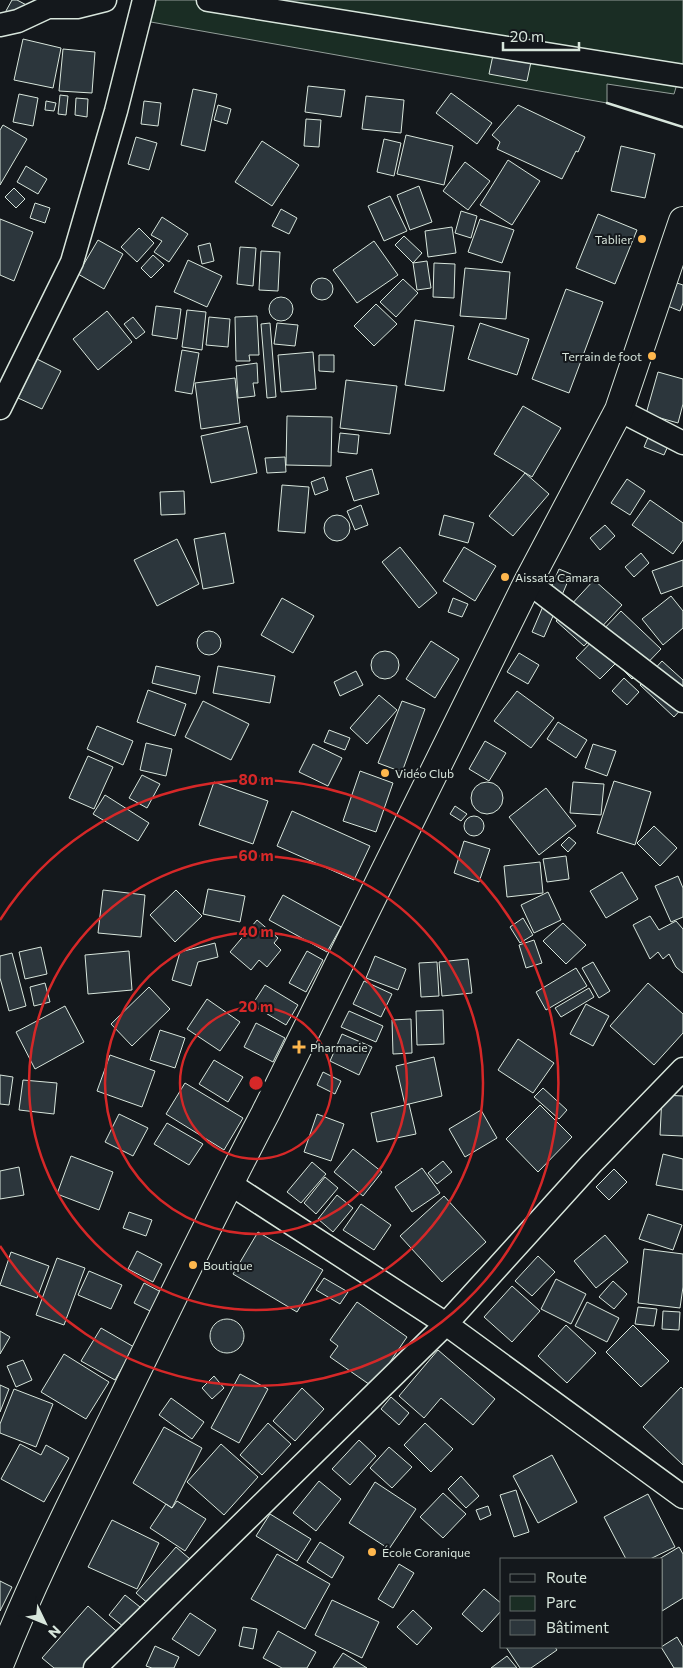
<svg xmlns="http://www.w3.org/2000/svg" width="683" height="1668" viewBox="0 0 683 1668" font-family="Commissioner,sans-serif">
<style>
.green{fill:#1a2d24;stroke:#939e99}
.building{fill:#2c363c;stroke:#d8e6dc}
.lines{fill:none;stroke-linecap:round;stroke-linejoin:round}
.street-casing{stroke:#d8e6dc;stroke-width:25}
.primary-casing{stroke:#d8e6dc;stroke-width:30}
.street{stroke:#14181c;stroke-width:22}
.primary{stroke:#14181c;stroke-width:28}
.wall{stroke:#d8e6dc;stroke-width:2.5}
.ring{fill:none;stroke:#d62828;stroke-width:2.5}
.poi-dot{fill:#ffb74d;stroke:#14181c;stroke-width:2}
.labels{text-anchor:middle;dominant-baseline:central;stroke-width:4;stroke-linejoin:round;paint-order:stroke}
.poi-label{font-size:12px;fill:#d8e6dc;stroke:#14181c;text-anchor:start}
.centre{fill:#d62828;stroke:#14181c;stroke-width:2.5}
.ring-label{font-size:15px;text-anchor:middle;font-weight:bold;fill:#d62828;stroke:#14181c;stroke-width:4;stroke-linejoin:round;paint-order:stroke}
</style>
<rect width="100%" height="100%" fill="#14181c"/>
<path class="green" d="M138,0H683V64L674,94L607,84V103L134,19Z"/>
<path class="building" d="M12,0H17L34,9L22,31L1,20Z
M23,39L61,48L53,88L14,80Z
M63,49L95,52L92,93L59,91Z
M493,55L531,62L527,81L489,74Z
M308,86L345,90L341,117L305,112Z
M193,89L217,94L205,151L181,145Z
M451,93L492,123L477,144L436,113Z
M19,94L38,98L33,126L13,122Z
M60,95L68,96L66,115L58,114Z
M366,96L404,100L401,133L362,129Z
M76,98L88,99L87,117L75,115Z
M46,101L56,103L54,111L45,110Z
M144,101L161,103L158,126L141,124Z
M218,105L231,109L227,124L214,120Z
M518,105L585,137L578,152L576,151L562,179L497,149L500,142L492,135Z
M306,119L321,120L319,147L304,146Z
M3,125L27,139L0,185V130Z
M406,135L453,146L444,185L397,174Z
M136,137L157,143L149,170L128,164Z
M384,139L401,143L394,176L377,172Z
M262,141L299,165L272,206L235,182Z
M621,146L655,154L645,198L611,191Z
M508,160L540,181L512,225L480,205Z
M465,162L490,181L468,210L443,191Z
M26,166L47,179L38,194L17,182Z
M419,186L432,222L410,230L397,195Z
M14,188L25,199L16,208L5,197Z
M390,196L407,231L384,241L368,206Z
M35,203L50,208L45,223L30,218Z
M281,209L297,218L289,234L272,226Z
M461,211L477,216L471,238L455,233Z
M598,214L637,230L615,284L576,268Z
M162,217L188,234L169,262L154,252L162,241L151,235Z
M0,219L33,232L14,281L0,275Z
M480,219L514,230L502,263L468,252Z
M452,227L456,253L428,257L425,231Z
M139,228L154,243L137,262L121,247Z
M404,236L422,253L413,263L395,245Z
M98,240L123,254L104,289L78,274Z
M374,241L398,275L357,303L333,270Z
M210,243L214,261L202,264L198,246Z
M240,247L256,248L253,286L237,284Z
M261,251L280,252L278,291L259,290Z
M153,255L164,265L151,278L141,268Z
M188,260L222,276L207,307L174,292Z
M427,261L431,288L417,290L413,263Z
M434,263L455,264L454,298L433,297Z
M465,268L510,272L506,319L460,316Z
M311 289a11 11 0 1 1 22 0a11 11 0 1 1-22 0Z
M403,279L418,293L396,317L380,302Z
M674,282L683,285V303L680,311L665,305Z
M566,289L603,302L569,393L532,379Z
M269 309a12 12 0 1 1 24 0a12 12 0 1 1-24 0Z
M376,304L397,324L374,346L354,326Z
M156,306L181,309L177,339L152,335Z
M187,310L206,312L202,350L182,347Z
M107,311L132,342L98,370L73,339Z
M257,316L259,355H249L250,361H236L235,317Z
M133,317L145,332L136,339L124,324Z
M209,317L230,319L228,347L206,345Z
M415,320L454,326L444,391L405,385Z
M270,323L276,397L267,398L261,324Z
M277,323L298,325L295,346L274,344Z
M480,323L529,339L517,375L468,359Z
M182,350L199,353L192,394L175,391Z
M313,352L316,389L281,392L278,355Z
M319,355H334V372L319,371Z
M37,359L61,371L42,409L18,398Z
M257,363L258,383H253L255,396L238,398L236,366Z
M658,372L683,379V404L678,423L646,414Z
M235,378L240,423L201,429L195,383Z
M346,380L397,386L390,434L340,428Z
M523,406L561,428L532,477L494,454Z
M287,416L332,417L331,466L286,465Z
M654,423L674,432L664,455L644,447Z
M247,426L257,473L211,483L201,436Z
M340,433L359,435L357,454L338,452Z
M285,457L286,472L267,473L265,458Z
M372,469L379,494L354,501L346,477Z
M525,473L549,494L513,536L489,516Z
M324,477L328,490L315,495L311,482Z
M627,479L645,491L630,515L611,503Z
M282,485L309,487L305,533L278,531Z
M184,491L185,514L161,515L160,492Z
M650,500L683,523V540L673,554L632,525Z
M361,505L368,525L355,530L347,511Z
M324 528a13 13 0 1 1 26 0a13 13 0 1 1-26 0Z
M444,515L474,523L468,543L439,535Z
M605,525L615,536L600,550L590,538Z
M225,533L234,583L203,589L194,539Z
M177,539L199,584L157,606L134,560Z
M400,547L437,593L419,608L382,562Z
M464,547L496,566L475,601L443,581Z
M641,553L649,563L634,577L625,567Z
M683,560V586L661,594L652,571Z
M559,569L571,574L544,637L532,632Z
M594,580L622,605L584,646L556,621Z
M671,596L683,611V628L663,645L642,619Z
M282,598L314,616L293,653L261,635Z
M453,598L468,604L462,617L448,612Z
M621,611L661,649L632,679L616,663L600,679L576,658Z
M197 643a12 12 0 1 1 24 0a12 12 0 1 1-24 0Z
M431,641L459,659L435,698L406,679Z
M371 665a14 14 0 1 1 28 0a14 14 0 1 1-28 0Z
M519,653L539,665L528,684L507,672Z
M662,661L683,680V707L674,717L640,685Z
M156,666L200,676L196,694L152,683Z
M218,666L275,676L270,703L213,693Z
M356,671L363,685L340,696L334,682Z
M624,678L639,692L627,705L612,691Z
M148,690L186,704L175,736L137,722Z
M517,691L554,718L531,748L494,721Z
M379,695L397,710L367,744L350,728Z
M203,701L249,724L231,760L185,737Z
M402,701L425,709L402,772L378,763Z
M558,722L587,740L576,758L547,739Z
M97,726L133,741L123,765L87,749Z
M329,730L350,738L345,750L324,742Z
M485,741L506,753L489,781L469,769Z
M146,743L172,749L166,776L140,770Z
M313,744L342,758L328,786L299,772Z
M593,744L616,751L607,776L585,768Z
M88,756L113,767L94,809L69,798Z
M360,771L393,783L376,832L343,821Z
M142,775L160,784L147,808L129,798Z
M614,781L651,792L635,845L597,833Z
M471 798a16 16 0 1 1 32 0a16 16 0 1 1-32 0Z
M214,782L268,801L253,844L199,825Z
M573,782L604,784L601,815L570,813Z
M546,788L576,826L539,855L509,817Z
M105,795L149,823L138,841L93,814Z
M455,806L467,814L461,821L450,814Z
M292,811L370,846L354,880L277,846Z
M464 826a10 10 0 1 1 20 0a10 10 0 1 1-20 0Z
M654,826L677,848L660,866L637,843Z
M569,837L576,843L568,852L561,845Z
M464,841L490,849L479,882L454,873Z
M566,856L569,879L547,882L543,859Z
M540,862L543,893L507,897L504,866Z
M622,872L638,899L606,918L590,891Z
M678,876L683,888V917L671,922L655,886Z
M208,889L245,896L240,922L203,914Z
M103,890L145,895L141,937L98,933Z
M176,890L202,916L175,942L150,915Z
M548,892L561,920L534,933L521,905Z
M283,895L341,927L327,952L269,920Z
M650,916L659,930L676,921L683,929V973L676,967L669,954L663,959L658,952L650,959L633,925Z
M523,918L533,935L520,943L510,927Z
M257,920L278,938L274,943L281,950L267,967L259,960L251,970L230,952Z
M563,923L586,945L566,964L543,941Z
M534,940L542,963L526,968L519,945Z
M215,943L218,957L198,962L191,986L172,980L180,952Z
M41,947L47,974L25,979L19,952Z
M129,951L132,990L88,994L85,955Z
M307,951L323,960L306,992L289,983Z
M12,953L26,1006L9,1011L0,978V956Z
M375,956L406,969L398,990L366,978Z
M468,959L472,993L442,996L439,962Z
M437,962L439,996L421,997L419,963Z
M593,962L610,991L599,998L582,968Z
M576,968L587,986L546,1010L536,992Z
M364,981L392,994L381,1017L353,1004Z
M45,983L50,1002L34,1006L30,987Z
M648,983L683,1014V1033L654,1065L610,1026Z
M265,985L298,1005L286,1025L252,1005Z
M149,987L170,1009L132,1046L111,1024Z
M589,988L594,997L561,1017L555,1008Z
M207,999L240,1022L220,1051L187,1029Z
M586,1004L609,1016L593,1046L570,1034Z
M65,1006L84,1042L35,1069L16,1032Z
M443,1010L444,1044L417,1045L416,1011Z
M349,1011L383,1026L376,1042L341,1027Z
M411,1019L412,1053L393,1054L392,1020Z
M256,1023L285,1038L273,1062L244,1047Z
M160,1030L185,1038L175,1068L150,1060Z
M342,1034L372,1047L359,1075L330,1061Z
M518,1039L554,1063L533,1093L498,1070Z
M110,1055L155,1071L142,1107L97,1091Z
M434,1057L442,1096L405,1105L396,1066Z
M214,1060L243,1077L228,1102L199,1084Z
M323,1072L341,1081L335,1094L317,1085Z
M0,1075L13,1077L9,1105L0,1104Z
M23,1080L57,1083L54,1114L19,1110Z
M185,1083L243,1118L224,1150L166,1114Z
M543,1088L567,1110L559,1119L534,1097Z
M662,1095L683,1096V1136L660,1135Z
M409,1104L416,1134L377,1142L371,1113Z
M540,1105L572,1137L538,1172L506,1139Z
M481,1110L497,1138L465,1157L449,1129Z
M119,1114L148,1128L133,1156L105,1142Z
M317,1114L344,1124L331,1161L304,1152Z
M167,1123L203,1144L189,1165L154,1144Z
M353,1149L382,1172L363,1196L334,1172Z
M663,1154L683,1159V1190L656,1185Z
M71,1156L113,1172L99,1210L57,1194Z
M443,1161L452,1172L437,1184L428,1173Z
M312,1162L326,1174L301,1203L287,1192Z
M19,1167L24,1195L0,1199V1171Z
M422,1168L440,1193L412,1212L395,1187Z
M614,1169L627,1182L609,1200L596,1187Z
M325,1177L338,1188L316,1214L304,1203Z
M337,1195L353,1208L333,1232L318,1219Z
M444,1196L486,1242L442,1282L400,1236Z
M361,1204L391,1225L374,1250L343,1230Z
M129,1212L152,1220L146,1236L123,1228Z
M648,1214L682,1225L673,1250L639,1239Z
M258,1232L323,1270L297,1312L233,1274Z
M605,1235L628,1262L596,1288L574,1261Z
M644,1249L683,1254V1287L680,1308L638,1303Z
M137,1251L162,1264L153,1282L128,1269Z
M11,1252L49,1266L37,1298L0,1285Z
M538,1256L555,1272L532,1296L515,1281Z
M57,1258L85,1268L64,1325L36,1315Z
M89,1271L122,1285L111,1309L78,1295Z
M324,1278L348,1292L340,1304L316,1290Z
M556,1279L586,1294L571,1324L541,1309Z
M613,1281L627,1294L614,1309L599,1297Z
M144,1283L161,1292L152,1312L134,1303Z
M512,1286L540,1311L512,1342L484,1317Z
M357,1302L407,1337L373,1387L330,1357L338,1346L330,1340Z
M587,1302L619,1318L607,1342L575,1326Z
M638,1307L657,1309L654,1326L635,1324Z
M663,1311L680,1312L679,1330L662,1329Z
M210 1336a17 17 0 1 1 34 0a17 17 0 1 1-34 0Z
M566,1325L596,1353L567,1383L538,1356Z
M633,1325L669,1361L641,1387L606,1352Z
M101,1328L134,1347L115,1380L81,1361Z
M0,1331L10,1337L0,1354Z
M438,1350L495,1399L473,1425L441,1398L424,1418L399,1396Z
M64,1354L109,1382L86,1419L41,1392Z
M23,1360L32,1380L16,1387L7,1366Z
M240,1374L268,1389L239,1443L211,1428Z
M214,1376L224,1388L212,1399L202,1388Z
M0,1385L9,1389L0,1412Z
M681,1387L683,1389V1465L643,1427Z
M302,1388L324,1409L295,1441L273,1421Z
M14,1389L53,1404L36,1447L0,1433V1424Z
M391,1397L409,1413L399,1425L381,1409Z
M171,1398L204,1422L192,1439L159,1415Z
M268,1423L291,1444L262,1475L240,1455Z
M425,1423L453,1449L431,1472L404,1445Z
M164,1427L202,1448L172,1508L133,1483Z
M359,1440L376,1456L350,1485L332,1469Z
M20,1444L41,1455L46,1445L69,1458L44,1502L1,1479Z
M221,1444L258,1477L224,1515L187,1482Z
M389,1447L412,1467L392,1488L370,1468Z
M552,1455L577,1502L538,1523L513,1476Z
M461,1476L479,1496L466,1508L448,1489Z
M319,1481L341,1499L316,1531L293,1513Z
M375,1482L416,1509L389,1549L349,1523Z
M516,1490L529,1532L514,1537L500,1495Z
M443,1493L466,1514L443,1538L420,1517Z
M648,1494L675,1547L650,1559H626L604,1517Z
M177,1501L206,1519L185,1551L150,1528L166,1504L172,1508Z
M488,1506L491,1515L480,1520L476,1510Z
M270,1514L311,1539L297,1561L256,1536Z
M112,1520L159,1543L137,1589L88,1567Z
M320,1542L344,1557L332,1578L307,1562Z
M176,1547L190,1559L150,1605L136,1593Z
M679,1547L683,1554V1598L662,1611V1559H659Z
M277,1554L330,1584L305,1629L251,1599Z
M399,1564L414,1573L393,1608L378,1599Z
M0,1581L12,1587L0,1611Z
M484,1589L502,1604V1610L482,1632L462,1614Z
M125,1595L145,1611L129,1631L109,1615Z
M332,1600L379,1622L362,1658L315,1635Z
M88,1606L122,1636L93,1668H54L42,1658Z
M413,1610L432,1628L417,1645L397,1627Z
M190,1613L216,1630L199,1656L172,1639Z
M243,1627L257,1629L253,1649L239,1646Z
M278,1631L316,1652L307,1668H282L263,1658Z
M677,1637L683,1647V1668H674L661,1647Z
M155,1646L179,1657L174,1668H152L146,1666Z
M506,1647H555L557,1650L531,1668H520Z
M343,1653L367,1668H333Z
M507,1656L517,1668H491Z"/>
<g class="lines">
<defs>
<path id="street" d="M208,0L683,76
M0,25L18,21L48,7H77L105,0
M0,408L72,262L116,111L144,0
M619,410L683,443
M528,582L683,701
M229,1183L446,1324L683,1497
M95,1668L446,1324L591,1164L683,1069"/>
<path id="primary" d="M0,1663C34,1577 77,1493 118,1409C166,1311 214,1211 265,1114L528,582L619,410L683,221"/>
</defs>
<use href="#street" class="street-casing"/>
<use href="#primary" class="primary-casing"/>
<use href="#street" class="street"/>
<use href="#primary" class="primary"/>
<path class="wall" d="M607,103L683,127"/>
</g>
<g class="ring">
<circle cx="256" cy="1083" r="76"/>
<circle cx="256" cy="1083" r="151"/>
<circle cx="256" cy="1083" r="227"/>
<path d="M0 920A303 303 0 1 1 0 1246"/>
</g>
<g class="poi-dot">
<circle cx="642" cy="239" r="5"/>
<circle cx="652" cy="356" r="5"/>
<circle cx="505" cy="577" r="5"/>
<circle cx="385" cy="773" r="5"/>
<path d="M296.5 1039.5h5v5h5v5h-5v5h-5v-5h-5v-5h5z"/>
<circle cx="193" cy="1265" r="5"/>
<circle cx="372" cy="1552" r="5"/>
</g>
<g class="labels">
<g class="poi-label">
<text x="632" y="239" text-anchor="end">Tablier</text>
<text x="642" y="356" text-anchor="end">Terrain de foot</text>
<text x="515" y="577">Aissata Camara</text>
<text x="395" y="773">Vidéo Club</text>
<text x="310" y="1047">Pharmacie</text>
<text x="203" y="1265">Boutique</text>
<text x="382" y="1552">École Coranique</text>
</g>
</g>
<circle cx="256" cy="1083" r="8" class="centre"/>
<g class="ring-label">
<text x="256" y="785">80 m</text>
<text x="256" y="861">60 m</text>
<text x="256" y="937">40 m</text>
<text x="256" y="1012">20 m</text>
</g>
<rect x="500" y="1558" width="162" height="90" fill="#14181c" stroke="#626a69"/>
<rect x="510" y="1574" width="25" height="8" fill="#14181c" stroke="#626a69"/>
<text x="546" y="1583" font-size="15" fill="#d8e6dc">Route</text>
<rect x="510" y="1596" width="25" height="15" fill="#1a2d24" stroke="#626a69"/>
<text x="546" y="1608" font-size="15" fill="#d8e6dc">Parc</text>
<rect x="510" y="1620" width="25" height="15" fill="#2c363c" stroke="#626a69"/>
<text x="546" y="1633" font-size="15" fill="#d8e6dc">Bâtiment</text>
<g transform="translate(45 1623) rotate(133)" stroke="#14181c" stroke-width="4" paint-order="stroke">
<path d="M0-4L9 19L0 12L-9 19Z" fill="#d8e6dc"/>
<text y="-8" font-size="14" font-weight="bold" text-anchor="middle" fill="#d8e6dc">N</text>
</g>
<path d="M503 42v8h76v-8" fill="none" stroke="#d8e6dc" stroke-width="2.5"/>
<text x="510" y="42" font-size="15" fill="#d8e6dc" stroke="#14181c" stroke-width="4" paint-order="stroke">20 m</text>
</svg>
